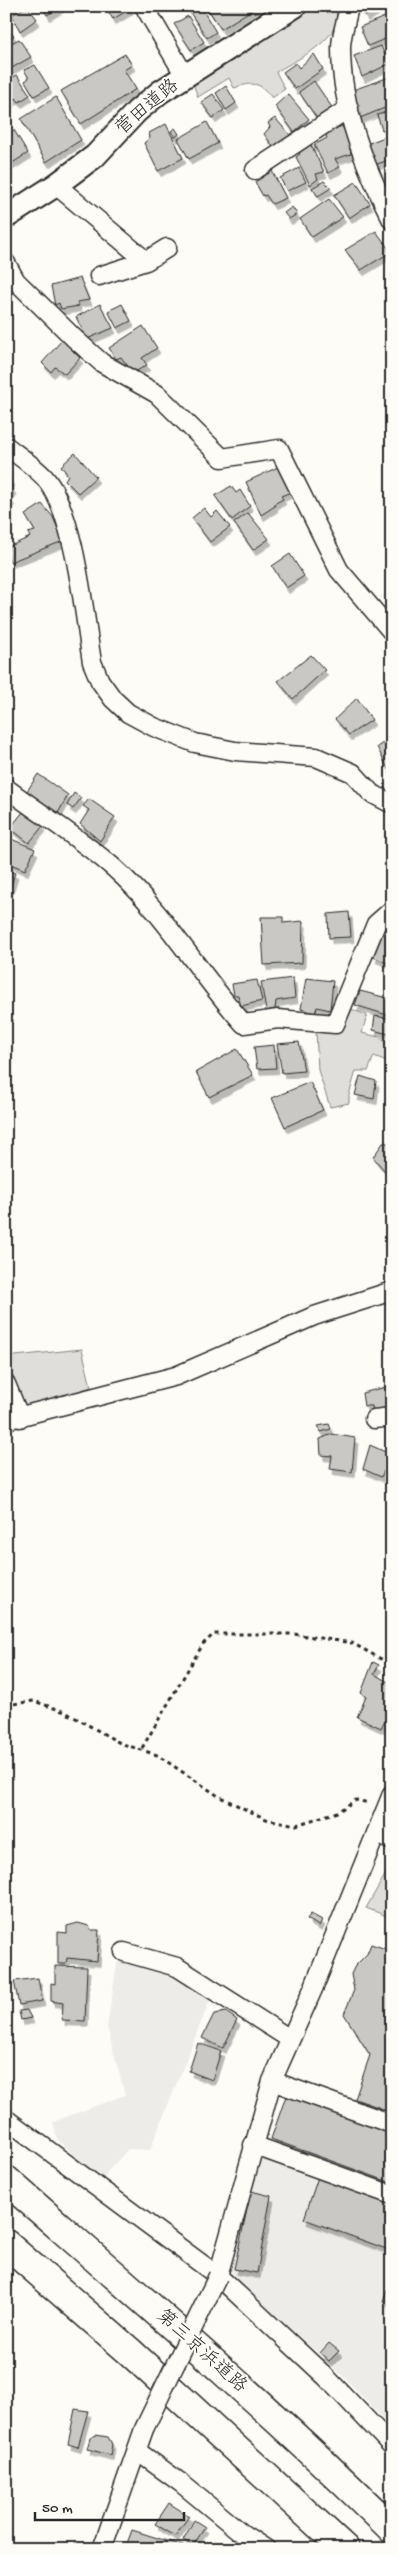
<svg xmlns="http://www.w3.org/2000/svg" width="398" height="2555" viewBox="0 0 398 2555" font-family="'Gochi Hand','Klee One',sans-serif">
<style>
.built{fill:#edece8}
.green{fill:#dfdeda;stroke:#858482}
.building{fill:#c9c8c4;stroke:#2b2b2b;filter:url(#shadow)}
.lines{fill:none;stroke-linecap:round;stroke-linejoin:round}
.minor-casing{stroke:#2b2b2b;stroke-width:21}
.tertiary-casing{stroke:#2b2b2b;stroke-width:26}
.motorway-casing{stroke:#2b2b2b;stroke-width:31}
.path{stroke:#2b2b2b;stroke-width:3;stroke-dasharray:4 4;stroke-linecap:butt}
.minor{stroke:#fdfcf7;stroke-width:18}
.tertiary{stroke:#fdfcf7;stroke-width:22}
.motorway{stroke:#fdfcf7;stroke-width:28}
.minor-bridge-casing{stroke:#2b2b2b;stroke-width:21;stroke-linecap:butt}
.minor-bridge{stroke:#fdfcf7;stroke-width:18}
.labels{text-anchor:middle;dominant-baseline:central;stroke-width:4;stroke-linejoin:round;paint-order:stroke}
.street-label{font-size:19px;fill:#2b2b2b;stroke:#fdfcf7}
</style>
<defs>
<filter id="shadow"><feDropShadow dx="3" dy="5.5" stdDeviation="0" flood-color="#0004"/></filter>
</defs>
<rect width="100%" height="100%" fill="#fdfcf7"/>
<filter id="ink" filterUnits="userSpaceOnUse"><feTurbulence type="fractalNoise" baseFrequency=".02" numOctaves="2"/><feDisplacementMap in="SourceGraphic" scale="10" xChannelSelector="R" yChannelSelector="G"/><feConvolveMatrix kernelMatrix="1 2 1 2 8 2 1 2 1" color-interpolation-filters="sRGB"/></filter>
<g filter="url(#ink)">
<path class="built" d="M123,1954L176,1970L212,1995L150,2150L128,2149L106,2173L104,2185L57,2139L53,2122L125,2095L107,2027L117,1964Z
M266,2155L392,2201V2429L344,2377L237,2280L230,2270L257,2158Z"/>
<path class="green" d="M305,6H334C349,37 297,59 276,72L285,89L272,98C259,81 253,82 234,88L229,78L198,97L191,78Z
M348,1008L367,1015L362,1033L379,1037L392,1048V1063L374,1056L368,1071H356L349,1095V1103L330,1107L318,1070L316,1031Z
M82,1349L91,1387L28,1407L6,1410V1357Z
M392,1863V1918L366,1908Z"/>
<path class="building" d="M27,6L37,19L20,31L12,15Z
M42,6H62L47,15Z
M105,6H129L130,9L113,19Z
M196,6H200L216,32L207,38L189,11Z
M206,6H258L221,29Z
M361,6H383L365,16Z
M392,14V36L368,46L360,27Z
M188,16L204,42L191,50L174,24Z
M6,25L14,36L6,41Z
M19,39L31,57L10,69L6,63V46Z
M381,46L389,64L362,77L354,56Z
M125,54L132,65L124,70L136,89L81,124L61,91Z
M314,54L323,69L295,89L283,72L296,63L299,68Z
M35,65L49,88L34,96L25,81L29,78L24,70Z
M17,75L30,95L19,102L16,98L8,103L6,100V81Z
M392,76V105L360,118L353,90Z
M314,81L333,109L318,120L299,92Z
M226,86L236,103L226,110L216,93Z
M213,94L224,110L213,118L201,102Z
M288,94L309,119L294,132L275,106Z
M56,97L81,140L46,162L21,119Z
M389,111L392,127L382,130L377,115Z
M275,118L290,135L275,149L264,134L270,127L268,123Z
M207,122L218,143L189,159L178,139Z
M166,124L183,158L158,171L144,143L150,138L149,133Z
M342,126L348,138L351,154L335,159L340,167L328,173L314,145L327,138L325,133Z
M175,128L179,134L175,137L171,131Z
M14,130L28,153L6,167V135Z
M392,134V159L374,165L364,145Z
M309,141L324,172L316,174L318,179L310,185L296,157L300,154L296,149Z
M299,168L306,182L287,191L280,178Z
M272,171L286,198L272,204L266,195L263,196L255,182Z
M324,181L331,188L318,196L312,188Z
M356,182L370,204L349,218L334,195Z
M329,199L343,217L312,237L300,219Z
M292,207L297,214L289,219L284,213Z
M376,231L391,252L361,270L345,250Z
M80,278L89,300L77,302L79,306L61,309L59,303L55,305L51,286Z
M100,304L113,328L87,339L76,317Z
M122,304L131,321L117,328L108,311Z
M143,326L157,348L142,358L147,365L133,373L121,357L116,359L109,348Z
M62,340L80,358L65,374L55,367L51,372L42,363Z
M75,453L96,477L78,493L65,480L68,475L61,466Z
M278,467L291,492L281,496L283,499L274,504L275,506L261,515L246,482Z
M6,474L11,480L9,484L13,489L8,496L12,500L6,505Z
M231,486L236,493L240,490L250,506L232,520L215,496Z
M42,504L53,517L63,541L10,562L6,548L30,537L28,533L35,531L25,515Z
M204,508L211,517L217,511L230,527L210,542L192,518Z
M248,513L269,539L253,550L234,523Z
M290,554L304,576L286,588L272,566Z
M311,655L325,670L293,699L278,681Z
M357,698L372,720L349,735L335,719Z
M383,743L388,751L392,748V777L377,747Z
M38,774L68,795L57,815L26,793Z
M74,793L81,798L73,809L67,805Z
M89,799L115,817L100,841L80,824L89,810L83,806Z
M23,812L43,826L29,843L10,828Z
M392,829V871L386,830Z
M9,838L35,849L25,870L6,862V846Z
M6,869L15,873L7,898H6Z
M349,912L351,937L329,938L328,914Z
M261,917H283V923L303,921L302,963L264,965Z
M385,928L392,930V965L373,957Z
M293,978L295,998L276,1001L275,1009L266,1011L261,982Z
M306,978L333,981L330,1010L317,1007L315,1013L301,1009Z
M257,980L262,1001L241,1006L238,995H234L232,984Z
M360,991L391,999L387,1015L355,1005Z
M375,1016L392,1019V1035L373,1030Z
M299,1042L304,1071L282,1073L277,1044Z
M274,1045L276,1068L257,1069L254,1047Z
M237,1049L253,1075L209,1097L196,1072Z
M360,1076L376,1081L374,1099L355,1095Z
M310,1082L323,1110L285,1127L272,1098Z
M383,1143H392V1170H384L373,1157Z
M390,1386L392,1397L387,1399L388,1407L373,1411L372,1406H364L362,1393Z
M329,1424L331,1429L321,1432L318,1426Z
M332,1434L355,1438L352,1472L330,1469L332,1456L321,1455L320,1439Z
M370,1445L392,1455V1469L386,1467L381,1477L363,1469Z
M373,1662L379,1665L374,1674L388,1682L392,1676V1706L381,1728L357,1717L366,1697L361,1693Z
M311,1914L322,1920L319,1926L307,1919Z
M78,1923L89,1926L91,1930H99L97,1961L67,1958L66,1964H58V1932L67,1933V1926Z
M371,1944L392,1951V2112L355,2099L370,2055L344,2014L354,1990L351,1974L355,1966L367,1954Z
M55,1966L87,1967L85,2021L62,2020L63,2003L51,2001V1983L55,1984Z
M38,1978L42,2001L19,2005L14,1981Z
M27,2010L31,2018L21,2020L19,2011Z
M226,2012L237,2020L223,2048L202,2038L214,2014Z
M198,2043L221,2051L212,2080L189,2071Z
M287,2093L387,2130L385,2137L392,2139V2183L271,2139Z
M318,2177L392,2204V2251L304,2219Z
M251,2191L271,2196L257,2273L234,2269Z
M392,2276V2305L383,2301Z
M329,2343L339,2351L329,2361L320,2353Z
M75,2409L88,2411L78,2447L68,2444Z
M96,2435L108,2437L112,2444L110,2455L87,2449L90,2438Z
M169,2503L189,2516L175,2536L155,2524Z
M194,2520L205,2527L193,2546L183,2540Z
M132,2530L186,2547V2549H125Z"/>
<g class="lines">
<defs>
<path id="minor" d="M144,6L185,76
M349,6C347,19 341,34 341,48C341,109 365,167 392,220
M255,170L349,108
M56,185L146,261
M6,263L16,281L75,339L102,363L157,394L222,458L279,449L339,570L392,632
M99,276L146,261L167,248
M6,446C19,456 34,466 45,478C75,513 84,614 92,662L100,681L113,699L128,713L154,727L195,743L235,751L316,757L353,773L371,793L388,802L392,801
M6,788C42,815 81,839 114,868C165,913 199,974 244,1024L278,1019L335,1024L376,924L392,910
M6,1384L20,1418
M374,1419L392,1417
M6,1420L176,1376L314,1316L392,1291
M376,1833L392,1841
M124,1952L177,1967L290,2039
M272,2081L392,2124
M6,2119L218,2276L326,2377L392,2446
M253,2145L392,2195
M218,2276L272,2081L313,1989L392,1794
M137,2451L181,2483L243,2534L266,2549
M102,2549L144,2429"/>
<path id="tertiary" d="M6,217L56,185L95,156L137,111L160,92L295,6"/>
<path id="motorway" d="M6,2180C136,2294 268,2407 392,2529
M6,2244L129,2351L345,2549"/>
</defs>
<use href="#minor" class="minor-casing"/>
<use href="#tertiary" class="tertiary-casing"/>
<use href="#motorway" class="motorway-casing"/>
<path class="path" d="M6,1705L34,1701L65,1712L120,1743L157,1755L220,1797L266,1819L296,1825L337,1812L356,1800L369,1803
M142,1748L203,1644L214,1634H294L352,1643L392,1665"/>
<use href="#minor" class="minor"/>
<use href="#tertiary" class="tertiary"/>
<use href="#motorway" class="motorway"/>
<defs>
<path id="minor-bridge" d="M144,2429L218,2276"/>
</defs>
<use href="#minor-bridge" class="minor-bridge-casing"/>
<use href="#minor-bridge" class="minor-bridge"/>
</g>
</g>
<g class="labels">
<g class="street-label">
<text transform="translate(148 108) rotate(-40)">菅田道路</text>
<text transform="translate(201 2352) rotate(42)">第三京浜道路</text>
</g>
</g>
<rect width="398" height="2555" fill="none" stroke="#fdfcf7" stroke-width="25"/>
<rect x="12" y="12" width="373" height="2530" fill="none" stroke="#2b2b2b" stroke-width="2" filter="url(#ink)"/>
<path d="M35 2512v8h149v-8" fill="none" stroke="#2b2b2b" stroke-width="2.5"/>
<text x="42" y="2512" font-size="15" fill="#2b2b2b" stroke="#fdfcf7" stroke-width="4" paint-order="stroke">50 m</text>
</svg>
